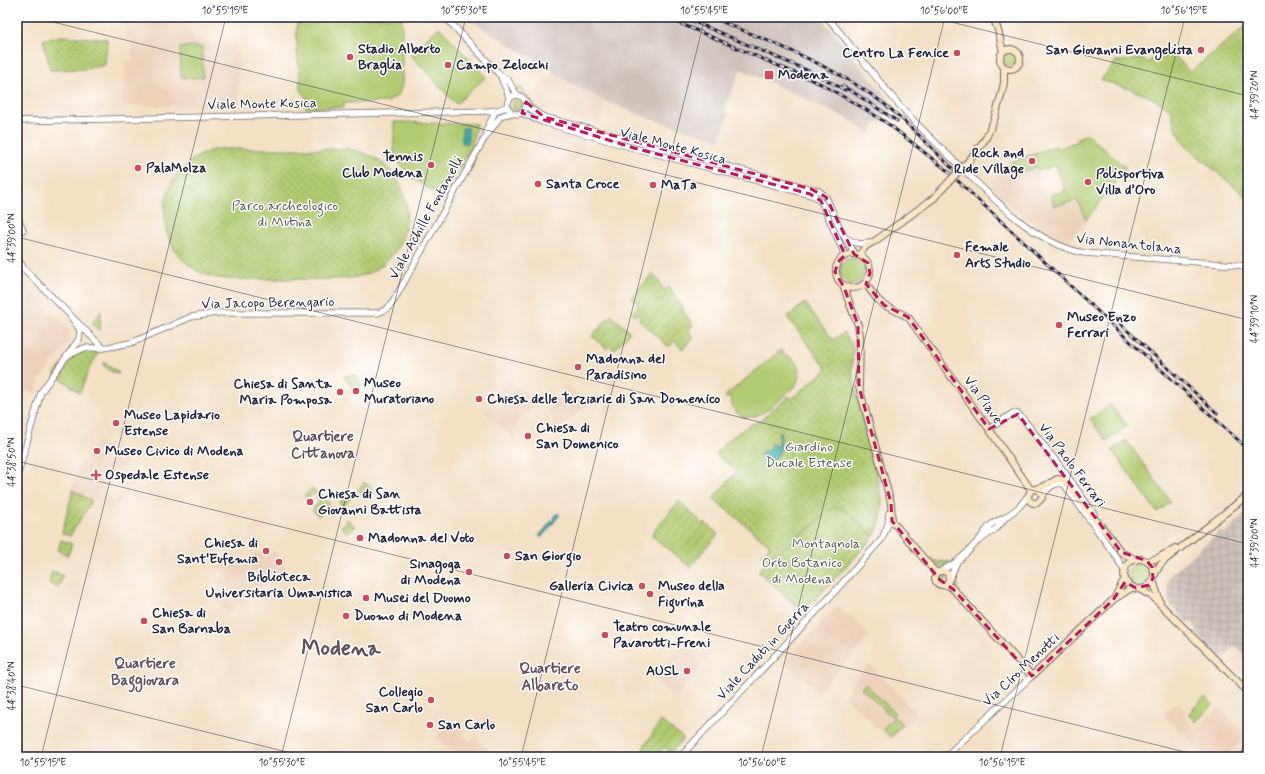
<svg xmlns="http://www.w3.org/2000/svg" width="1265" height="774" viewBox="0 0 1265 774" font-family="Mynerve,sans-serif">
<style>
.built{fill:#edd1ba}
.industrial{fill:url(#industrial-grid)}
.railway{fill:#cec1ba}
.grass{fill:#b1cb71;stroke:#6a7656}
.park{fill:url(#park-dots);stroke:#6a7656}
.garden{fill:url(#garden-furrows);stroke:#6a7656}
.water{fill:url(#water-ripples);stroke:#2e6776}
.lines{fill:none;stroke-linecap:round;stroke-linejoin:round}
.tertiary-casing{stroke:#6b646b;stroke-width:7}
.secondary-casing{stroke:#6b646b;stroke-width:8}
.tertiary{stroke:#fff;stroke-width:5.5}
.secondary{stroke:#fbe6c4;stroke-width:6}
.rail-casing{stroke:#22223b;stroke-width:3}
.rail{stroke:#fff;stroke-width:1.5;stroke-dasharray:4.5;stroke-linecap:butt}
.secondary-bridge-casing{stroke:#6b646b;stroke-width:8;stroke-linecap:butt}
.secondary-bridge{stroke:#fbe6c4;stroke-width:6}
.marked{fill:none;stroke:#c2185b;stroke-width:3;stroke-dasharray:8 5;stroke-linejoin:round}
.ticks{fill:none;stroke:#22223b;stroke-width:1;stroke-opacity:0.45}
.poi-dot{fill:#d1495b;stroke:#fff;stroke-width:1.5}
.labels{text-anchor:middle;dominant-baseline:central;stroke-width:3;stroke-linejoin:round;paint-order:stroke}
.poi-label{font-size:14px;font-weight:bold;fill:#22223b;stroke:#fff;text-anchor:start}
.street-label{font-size:14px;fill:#22223b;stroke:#fff}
.park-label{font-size:14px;fill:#545d4e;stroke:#fff}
.neighbourhood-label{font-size:15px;font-weight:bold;fill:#624f5a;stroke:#fff}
.town-label{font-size:22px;font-weight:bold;fill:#624f5a;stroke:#fff}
.neatline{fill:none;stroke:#22223b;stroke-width:1.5}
.ticks-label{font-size:10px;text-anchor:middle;fill:#22223b}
</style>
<defs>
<pattern id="industrial-grid" width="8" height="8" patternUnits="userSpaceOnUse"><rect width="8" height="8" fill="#cec1ba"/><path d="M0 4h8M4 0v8" fill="none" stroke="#b1a6a1"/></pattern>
<pattern id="park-dots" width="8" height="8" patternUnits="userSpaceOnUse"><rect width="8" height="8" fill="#b1cb71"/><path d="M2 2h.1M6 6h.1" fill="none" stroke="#98ae63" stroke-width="1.8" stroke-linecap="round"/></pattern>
<pattern id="garden-furrows" width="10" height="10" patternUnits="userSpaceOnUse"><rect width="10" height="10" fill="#b1cb71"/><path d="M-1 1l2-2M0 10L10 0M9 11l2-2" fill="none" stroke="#98ae63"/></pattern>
<pattern id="water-ripples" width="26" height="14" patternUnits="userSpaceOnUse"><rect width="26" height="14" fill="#3aacb2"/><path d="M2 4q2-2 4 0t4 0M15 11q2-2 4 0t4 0" fill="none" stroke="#308c92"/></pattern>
</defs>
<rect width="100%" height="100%" fill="#fff"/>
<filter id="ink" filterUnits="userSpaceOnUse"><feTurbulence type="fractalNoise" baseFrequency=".025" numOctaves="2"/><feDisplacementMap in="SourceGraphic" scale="8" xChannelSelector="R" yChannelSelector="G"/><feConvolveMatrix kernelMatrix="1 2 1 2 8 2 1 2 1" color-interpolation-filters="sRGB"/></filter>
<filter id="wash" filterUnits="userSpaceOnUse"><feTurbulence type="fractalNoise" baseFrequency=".012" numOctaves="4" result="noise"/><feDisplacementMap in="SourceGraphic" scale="16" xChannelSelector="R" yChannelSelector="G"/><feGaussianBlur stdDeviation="0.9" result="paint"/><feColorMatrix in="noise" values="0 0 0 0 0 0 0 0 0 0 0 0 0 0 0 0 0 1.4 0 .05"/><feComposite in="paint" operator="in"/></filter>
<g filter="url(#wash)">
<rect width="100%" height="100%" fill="#f3e0c5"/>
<path class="built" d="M129,17H187L182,20L195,41H237L239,106H123V90L125,89V61H132V39H126V28L123,24L130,18Z
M554,72L571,84L605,101L600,125L544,109L531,96Z
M59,105H104L103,111L99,116L62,117Z
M538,129L584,141L586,148L552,188L538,176L546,166L549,167L555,160L534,143Z
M1011,162L1015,174L1036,166L1046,197L1051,195L1054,206L1077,200L1086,220L1068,242L1051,236L1017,211L992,188L993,181L1005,165Z
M17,276L69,331L70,334L69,342L39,380L36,393L17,388Z
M509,380L536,404L527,415L525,414L521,417L512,427L514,430L512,432L517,437L514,440L484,411Z
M565,384L588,403L558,431L551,424L553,419L552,416L547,414L566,390L563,387Z
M98,441L107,447L99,457L110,465L121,451L124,448L127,449L122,455L127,458L125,460L127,462L105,493L115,501L124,490L117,484L127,471L129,473L124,479L127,481L130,477L135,481L112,512L86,493L83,497L71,489L76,469Z
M258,551L264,558L274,551L286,568L227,613L212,596L221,590L219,587L220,585L217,581L225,574L217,567L222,559L232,552L241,563Z
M838,606L871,636L818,692L784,662Z
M691,641L697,644L711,655L679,694L674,695L659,684L663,665L683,644Z
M870,665L916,713L890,740L844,697L847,694L849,686Z
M1178,703L1187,712L1183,716L1197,729L1219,707L1247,735L1226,757H1206L1167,718H1166L1163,715L1165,713V710H1168L1174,704L1175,705Z
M455,721L457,723L455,725L465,734L463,736L470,742L476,737L495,757H461L436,738L446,726L448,728L449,726L450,727Z
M257,741L289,757H249Z"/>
<path class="industrial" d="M1248,510V652L1246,655L1235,645L1222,659L1196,632L1197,628L1191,622L1186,621L1168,601V577L1221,530L1224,534Z"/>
<path class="railway" d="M468,17H820L895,107L874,126L870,134L850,120L741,69L725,106L728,117L719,140L651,119L605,101L571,84L553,72L475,23Z"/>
<path class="grass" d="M298,17H402V83L399,94L388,102L344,103V107L306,108V100L308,99C302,95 301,89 299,82L301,80C297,59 295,38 298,17Z
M439,27L486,77L456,104L410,54Z
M191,46L202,47L203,77L192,78L181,77L180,48Z
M1003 59a7 7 0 1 1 14 0a7 7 0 1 1-14 0Z
M521,87L538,109L542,111L537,112L533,107L529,99L517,90Z
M511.5 105a5.5 5.5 0 1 1 11 0a5.5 5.5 0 1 1-11 0Z
M394,122L476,124L472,146L442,197L409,176L394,155Z
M1087,134L1126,168L1086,220L1077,200L1054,206L1051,195L1065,191L1056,165L1038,171L1036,167L1015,174L1011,162L1056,146L1057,149L1078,141L1077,138Z
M840 271a13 13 0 1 1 26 0a13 13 0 1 1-26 0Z
M101,311L100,331L92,324Z
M781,350L783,352L781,354C798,356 804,372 795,386C782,397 754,429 737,413C732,408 731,403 731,396L727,399L725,396Z
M106,363L118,372L119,374C113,373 106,369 103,364Z
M1110,404L1127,426L1106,441L1090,419Z
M1126,440L1171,502L1157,512L1112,450Z
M312,488L330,503L319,516L312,510L320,501L317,498V494L314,493L309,497L304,496Z
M347,519L355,526L348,533L341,527Z
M1128 574a11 11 0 1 1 22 0a11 11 0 1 1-22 0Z
M937 578a5 5 0 1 1 10 0a5 5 0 1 1-10 0Z
M865,684L895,713L892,717L861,688Z
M1205,697L1213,705L1196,722L1188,714Z
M894,717L902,724L891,737L883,729Z"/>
<path class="park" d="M1248,24V198L1187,147L1175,128L1171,110C1151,94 1125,88 1101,80L1116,61H1129L1142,58L1147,63L1168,48L1190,72Z
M61,36L107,39L105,65L85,69L50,70L43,40Z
M216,149H348C431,162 424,276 340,279H227C150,273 141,170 216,149Z
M805,303L833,340L844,333L853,346L852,370L855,389L882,498C883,512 881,524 874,536L856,520L832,509L768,561L762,554L768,549L769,544L713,499L737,471L716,454L725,443L749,425L760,421L789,396L791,399L827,369L787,317Z
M90,350L96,351L97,355L89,369L80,393L54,374C66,361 73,354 90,350Z
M364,482L373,489L366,497L358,490Z
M346,495L350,499L343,507L339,503Z
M930,558L934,561L945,562L949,561L950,563L943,567H937L929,559Z
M958,569L959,571L957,573L958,588L956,590L951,585L953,575Z"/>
<path class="garden" d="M653,273L664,290L669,287L693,326L688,330L694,338L682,349L675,341L669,347L639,320L641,318L637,314L635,316L632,313L639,305L631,297Z
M611,315L630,332L614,350L610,346L607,349L592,336Z
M354,374L362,386L358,389L356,386L353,388L344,377Z
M73,490L92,501L70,536L62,533Z
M679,501L703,524L705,523L718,534L690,567L651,535Z
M836,507C853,509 860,529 874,536L860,552L803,612L758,571L779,552L832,509Z
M61,540L72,544L68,555L58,551Z
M52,571L63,576L58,588L49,583Z
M661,721L684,739L671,753L664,747L657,755L659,757H640L646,750L643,748Z"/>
<path class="water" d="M462,128H468V143H462Z
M779,430L781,432L780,450L778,454L773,461L777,469L776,470L772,466L767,465L762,461L761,455L763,451H769L771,444H773L776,446L778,444Z
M558,513L560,515L541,538L539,536Z"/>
</g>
<g filter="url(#ink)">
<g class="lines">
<defs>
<path id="tertiary" d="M445,17L501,76L508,80L517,95
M827,17C853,47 876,79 902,108C923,131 946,153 969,175C1002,207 1038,244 1084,253L1248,266
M501,76C502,84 508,89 509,99
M526,102C527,111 521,116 512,113L507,107C507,99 514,91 522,97C526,100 527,105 530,108C533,112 539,114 544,117L819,191L826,197L842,233L855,254
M522,113L542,122L634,148L815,196L822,203L844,253L842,258
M17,121L488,111L497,110L507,107
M486,131L494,114L497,110
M17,215L23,230L17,231
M846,238C855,243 860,245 870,243
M17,257L24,269
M17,264L24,269L103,348
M67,356L84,348H103L131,343L191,317L217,313H378L387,309L393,302L483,141L500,117L503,115L512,113
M989,429L1013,413L1018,414L1024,420L1066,474L1094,514
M17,477L41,392L79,339L80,330L71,317
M1042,496C1048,489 1054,481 1064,484L1117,558L1125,572
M979,541L997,528L1006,517L1019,507L1028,496
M942,570C956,564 966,555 976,543C989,529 985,525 1006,517
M950,578L957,562
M680,757L828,599L882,539L888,524L889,513
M945,757L1032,676"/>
<path id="secondary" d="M993,17L998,30L1003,52
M1000 59a10 10 0 1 1 20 0a10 10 0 1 1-20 0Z
M1001,96L1004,83V68
M836 271a17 17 0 1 1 34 0a17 17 0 1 1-34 0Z
M859,255L866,246L875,241
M865,283L877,299L884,305L908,317L989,429L1031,490
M844,287L850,305L858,325L860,335L859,387L891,503L892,521L936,573
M1038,489L1042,494V498L1037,503C1032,504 1028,501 1028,496L1031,490L1043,487L1057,479L1064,480L1091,515L1106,532L1121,552L1136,560
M1124 574a15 15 0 1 1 30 0a15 15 0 1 1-30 0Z
M1147,561L1158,558L1175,548
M935 578a7 7 0 1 1 14 0a7 7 0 1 1-14 0Z
M1154,576L1160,565L1165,560L1248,495
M1153,580L1160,602
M947,584L953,589L1032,676L1113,600L1133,587
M1139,589L1153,597L1248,692
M1116,595L1125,578"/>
</defs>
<use href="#tertiary" class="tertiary-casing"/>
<use href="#secondary" class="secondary-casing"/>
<use href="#tertiary" class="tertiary"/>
<use href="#secondary" class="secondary"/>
<defs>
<path id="rail" d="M665,17L821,84L865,109L891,126L944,168L1135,346L1248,449
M683,17L811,72L845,90
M711,17C770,42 831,64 883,103C908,122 931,148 954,170
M842,86L853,92L897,121
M1117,321L1217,413"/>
</defs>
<use href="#rail" class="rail-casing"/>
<use href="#rail" class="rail"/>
<defs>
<path id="secondary-bridge" d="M875,241L934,198L971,158L986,138L994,120L1001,96"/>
</defs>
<use href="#secondary-bridge" class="secondary-bridge-casing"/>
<use href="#secondary-bridge" class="secondary-bridge"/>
</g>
</g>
<path class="marked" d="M526,102L544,117L811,189L826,197L854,254L868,263L870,273L866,284L884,305L908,317L989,429L1018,414L1121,552L1147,561L1152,567L1153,578L1149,585L1136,588L1125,582L1113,600L1032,676L953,589L940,580L892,521L891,503L859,387L858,325L844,287L835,272L838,262L845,255L821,201L810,194L634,148L522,113Z"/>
<path class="ticks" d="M33,17L1248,320M931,17L1248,96M17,237L1248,544M17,461L1205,757M17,685L307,757M41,757L226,17M281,757L466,17M521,757L705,17M761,757L945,17M1000,757L1185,17M1240,757L1248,726"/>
<g class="poi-dot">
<circle cx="1201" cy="50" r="4"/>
<circle cx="957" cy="53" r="4"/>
<circle cx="350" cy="57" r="4"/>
<circle cx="448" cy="65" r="4"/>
<rect x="764" y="70" width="10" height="10" rx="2"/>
<circle cx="1032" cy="161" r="4"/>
<circle cx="431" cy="165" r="4"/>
<circle cx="138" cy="168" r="4"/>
<circle cx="1088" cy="182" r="4"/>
<circle cx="538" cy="184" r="4"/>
<circle cx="653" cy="185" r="4"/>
<circle cx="957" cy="255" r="4"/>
<circle cx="1059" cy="325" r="4"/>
<circle cx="578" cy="367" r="4"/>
<circle cx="356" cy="391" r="4"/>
<circle cx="340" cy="392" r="4"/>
<circle cx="479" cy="399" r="4"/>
<circle cx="116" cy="423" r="4"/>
<circle cx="528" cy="436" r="4"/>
<circle cx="97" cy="451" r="4"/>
<path d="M94 469h4v4h4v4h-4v4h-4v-4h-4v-4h4z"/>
<circle cx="310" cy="502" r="4"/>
<circle cx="360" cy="538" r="4"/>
<circle cx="266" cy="551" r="4"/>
<circle cx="507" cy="556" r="4"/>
<circle cx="279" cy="562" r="4"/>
<circle cx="469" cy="572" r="4"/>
<circle cx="642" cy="586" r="4"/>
<circle cx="650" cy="594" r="4"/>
<circle cx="366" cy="598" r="4"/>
<circle cx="346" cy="616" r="4"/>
<circle cx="144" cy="621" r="4"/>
<circle cx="605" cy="635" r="4"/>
<circle cx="687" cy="671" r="4"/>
<circle cx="431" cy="700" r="4"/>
<circle cx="430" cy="725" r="4"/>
</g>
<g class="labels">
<g class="poi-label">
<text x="358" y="49">Stadio Alberto<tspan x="358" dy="16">Braglia</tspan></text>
<text x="1193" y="50" text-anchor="end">San Giovanni Evangelista</text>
<text x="949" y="53" text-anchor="end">Centro La Fenice</text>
<text x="456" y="65">Campo Zelocchi</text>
<text x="778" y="75">Modena</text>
<text x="1024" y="153" text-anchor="end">Rock and<tspan x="1024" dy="16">Ride Village</tspan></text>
<text x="423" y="157" text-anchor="end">Tennis<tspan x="423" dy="16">Club Modena</tspan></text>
<text x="146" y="168">PalaMolza</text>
<text x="1096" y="174">Polisportiva<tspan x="1096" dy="16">Villa d’Oro</tspan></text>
<text x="546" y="184">Santa Croce</text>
<text x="661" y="185">MaTa</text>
<text x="965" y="247">Female<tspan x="965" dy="16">Arts Studio</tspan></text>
<text x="1067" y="317">Museo Enzo<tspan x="1067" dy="16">Ferrari</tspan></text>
<text x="586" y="359">Madonna del<tspan x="586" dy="16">Paradisino</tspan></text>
<text x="364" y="383">Museo<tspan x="364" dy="16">Muratoriano</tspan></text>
<text x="332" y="384" text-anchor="end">Chiesa di Santa<tspan x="332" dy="16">Maria Pomposa</tspan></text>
<text x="487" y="399">Chiesa delle Terziarie di San Domenico</text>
<text x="124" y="415">Museo Lapidario<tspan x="124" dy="16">Estense</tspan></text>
<text x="536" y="428">Chiesa di<tspan x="536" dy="16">San Domenico</tspan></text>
<text x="105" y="451">Museo Civico di Modena</text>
<text x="105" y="475">Ospedale Estense</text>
<text x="318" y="494">Chiesa di San<tspan x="318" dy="16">Giovanni Battista</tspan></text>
<text x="368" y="538">Madonna del Voto</text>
<text x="258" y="543" text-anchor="end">Chiesa di<tspan x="258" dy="16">Sant'Eufemia</tspan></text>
<text x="515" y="556">San Giorgio</text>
<text x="461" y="564" text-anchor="end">Sinagoga<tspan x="461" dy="16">di Modena</tspan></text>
<text x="279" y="577" text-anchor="middle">Biblioteca<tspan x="279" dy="16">Universitaria Umanistica</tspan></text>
<text x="634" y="586" text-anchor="end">Galleria Civica</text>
<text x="658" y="586">Museo della<tspan x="658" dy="16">Figurina</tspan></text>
<text x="374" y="598">Musei del Duomo</text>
<text x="152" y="613">Chiesa di<tspan x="152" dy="16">San Barnaba</tspan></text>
<text x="354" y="616">Duomo di Modena</text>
<text x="613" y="627">Teatro comunale<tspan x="613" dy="16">Pavarotti-Freni</tspan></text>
<text x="679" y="671" text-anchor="end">AUSL</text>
<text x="423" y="692" text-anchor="end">Collegio<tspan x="423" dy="16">San Carlo</tspan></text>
<text x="438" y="725">San Carlo</text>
</g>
<g class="street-label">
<text transform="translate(262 104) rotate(-1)">Viale Monte Kosica</text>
<text transform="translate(673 146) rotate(15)">Viale Monte Kosica</text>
<text transform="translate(426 218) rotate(-61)">Viale Achille Fontanelli</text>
<text transform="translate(1129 244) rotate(6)">Via Nonantolana</text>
<text transform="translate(268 303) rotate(-1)">Via Jacopo Berengario</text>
<text transform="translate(983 400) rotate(54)">Via Piave</text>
<text transform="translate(1072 465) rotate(53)">Via Paolo Ferrari</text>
<text transform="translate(763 651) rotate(-47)">Viale Caduti in Guerra</text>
<text transform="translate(1021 670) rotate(-43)">Via Ciro Menotti</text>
</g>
<g class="park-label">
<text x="285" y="206">Parco archeologico<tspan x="285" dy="16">di Mutina</tspan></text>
<text x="809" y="447">Giardino<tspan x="809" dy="16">Ducale Estense</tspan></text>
<text x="826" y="544">Montagnola</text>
<text x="802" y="563">Orto Botanico<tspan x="802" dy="16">di Modena</tspan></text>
</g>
<g class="neighbourhood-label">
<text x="323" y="437">Quartiere<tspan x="323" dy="17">Cittanova</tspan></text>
<text x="145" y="664">Quartiere<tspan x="145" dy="17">Baggiovara</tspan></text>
<text x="550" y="669">Quartiere<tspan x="550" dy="17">Albareto</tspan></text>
</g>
<g class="town-label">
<text x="341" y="649">Modena</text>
</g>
</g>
<rect width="1265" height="774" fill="none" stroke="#fff" stroke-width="44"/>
<rect x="22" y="22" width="1221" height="730" class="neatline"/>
<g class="ticks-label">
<text x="225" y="14">10°55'15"E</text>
<text x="464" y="14">10°55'30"E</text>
<text x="704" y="14">10°55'45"E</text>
<text x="944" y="14">10°56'00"E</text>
<text x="1184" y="14">10°56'15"E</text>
<text transform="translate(1254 95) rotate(-90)" y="4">44°39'20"N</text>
<text transform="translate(11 238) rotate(-90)" y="4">44°39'00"N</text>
<text transform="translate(1254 319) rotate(-90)" y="4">44°39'10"N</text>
<text transform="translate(11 462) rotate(-90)" y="4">44°38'50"N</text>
<text transform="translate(1254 543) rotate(-90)" y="4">44°39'00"N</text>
<text transform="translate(11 686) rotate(-90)" y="4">44°38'40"N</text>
<text x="43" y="766">10°55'15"E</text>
<text x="282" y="766">10°55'30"E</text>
<text x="522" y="766">10°55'45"E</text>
<text x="762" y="766">10°56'00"E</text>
<text x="1002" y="766">10°56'15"E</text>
</g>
</svg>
